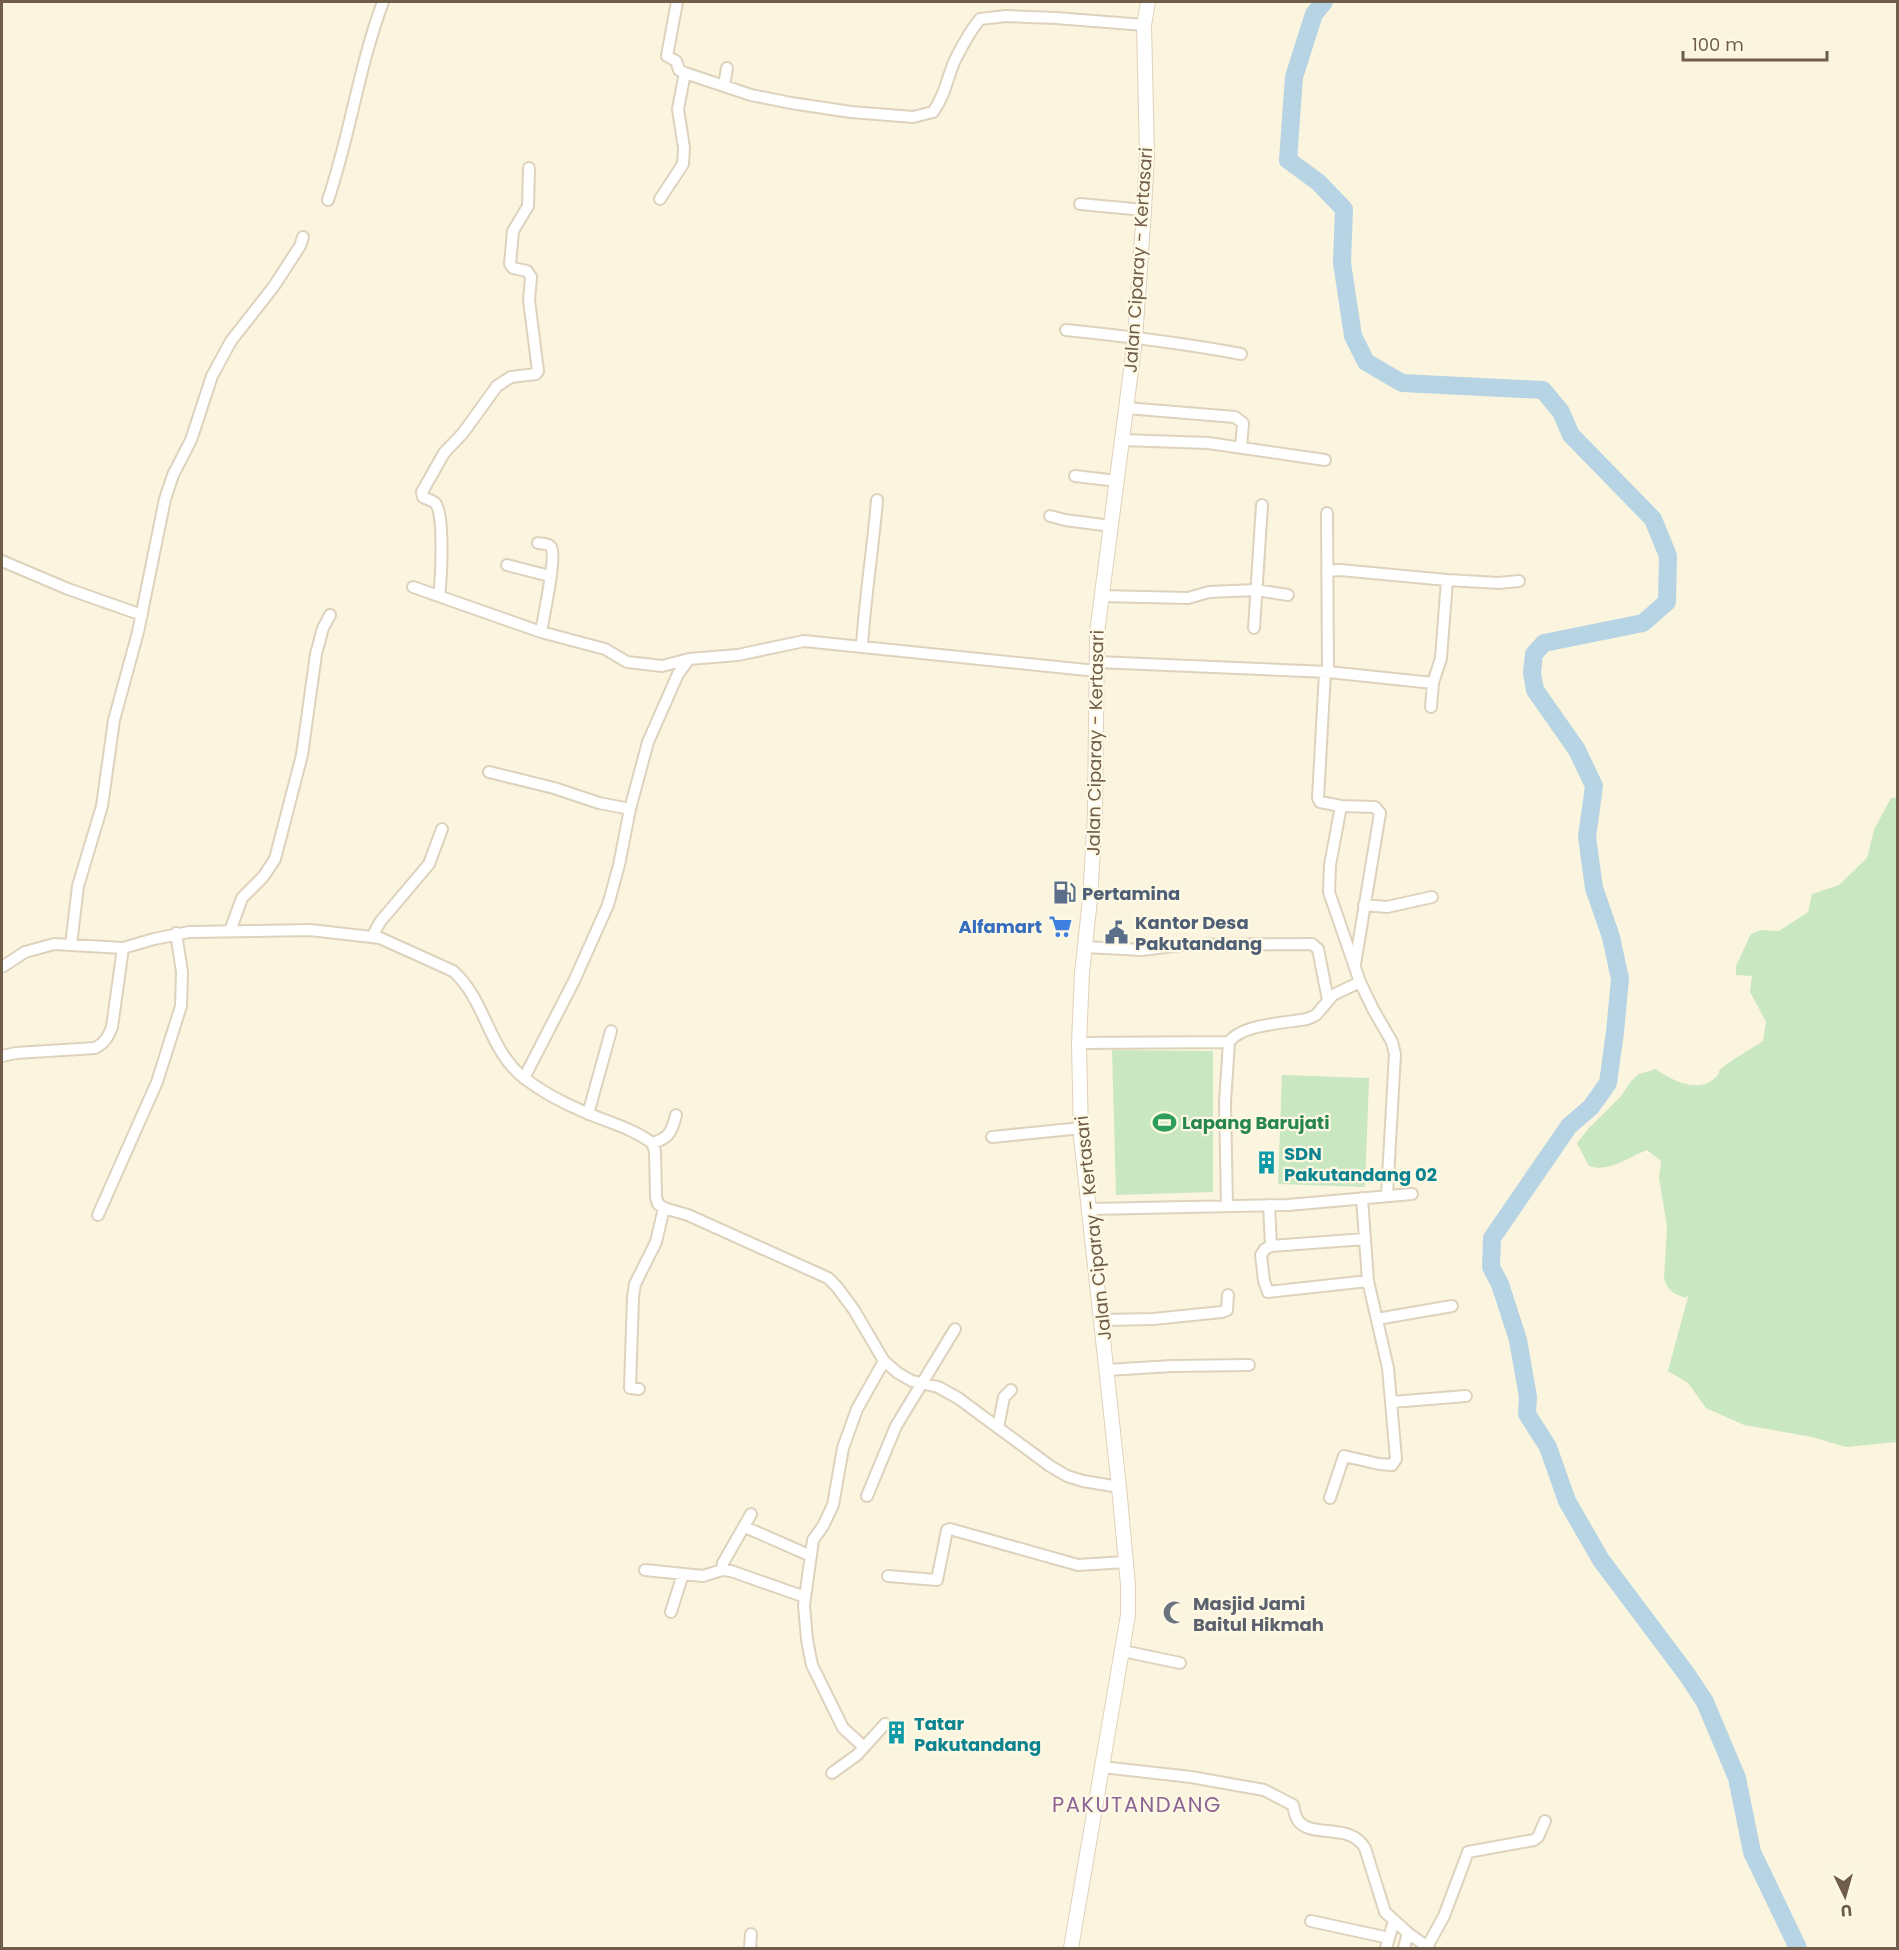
<svg xmlns="http://www.w3.org/2000/svg" width="1899" height="1950" viewBox="0 0 1899 1950" font-family="Poppins,sans-serif">
<style>
.green{fill:#c9e7c0}
.lines{fill:none;stroke-linecap:round;stroke-linejoin:round}
.river{stroke:#b6d4e3;stroke-width:18}
.minor-casing{stroke:#ded2bd;stroke-width:14}
.secondary-casing{stroke:#e0d1b8;stroke-width:16}
.minor{stroke:#fff;stroke-width:10}
.secondary{stroke:#fff;stroke-width:14}
.labels{text-anchor:middle;dominant-baseline:central;stroke-width:4.5;stroke-linejoin:round;paint-order:stroke}
.street-label{font-size:18px;fill:#705d49;stroke:#fef9e5}
.service-label{font-size:18px;font-weight:bold;fill:#4e5e75;stroke:#fef9e5;text-anchor:start}
.shop-label{font-size:18px;font-weight:bold;fill:#366cbe;stroke:#fef9e5;text-anchor:end}
.leisure-label{font-size:18px;font-weight:bold;fill:#27864d;stroke:#fef9e5;text-anchor:start}
.culture-label{font-size:18px;font-weight:bold;fill:#0d838f;stroke:#fef9e5;text-anchor:start}
.worship-label{font-size:18px;font-weight:bold;fill:#5b616d;stroke:#fef9e5;text-anchor:start}
.quarter-label{font-size:21px;letter-spacing:1.5px;fill:#8b6493;stroke:#fef9e5}
</style>
<rect width="100%" height="100%" fill="#fbf5e0"/>
<path class="green" d="M1891,798H1897V1442L1846,1447L1812,1437L1744,1425L1706,1408L1688,1383L1668,1371L1689,1293L1686,1298C1674,1294 1668,1291 1664,1279L1667,1227L1659,1178L1661,1161L1647,1150C1628,1157 1609,1173 1589,1166L1577,1143L1589,1128L1621,1096L1631,1081L1639,1074L1656,1069C1672,1081 1700,1095 1717,1076C1722,1070 1716,1073 1722,1068C1734,1058 1750,1050 1763,1041L1766,1022L1750,992L1752,976L1736,975V966L1751,934L1761,930L1779,931L1808,912L1812,894L1839,885L1867,858L1874,830Z
M1112,1050L1213,1051V1192L1116,1195Z
M1282,1075L1369,1078L1365,1187L1278,1184Z"/>
<g class="lines">
<path class="river" d="M1324,2L1314,14L1294,77L1288,160L1318,182L1344,209L1342,263L1353,336L1366,362L1402,383L1543,390L1561,412L1571,435L1653,519L1668,556L1667,602L1643,623L1544,643L1534,654L1532,673L1535,690L1577,750L1594,786L1587,837L1594,888L1611,937L1620,979L1615,1032L1608,1083L1591,1107L1569,1126L1492,1238L1491,1267L1500,1284L1518,1340L1528,1397L1527,1414L1548,1447L1567,1501L1601,1560L1688,1676L1705,1702L1737,1778L1752,1852L1798,1948"/>
<defs>
<path id="minor" d="M677,2L667,56L676,61L679,70L685,73L751,95L791,103L851,112L913,117L933,112C945,96 947,78 955,60C962,46 970,31 980,19L1006,16L1056,18L1144,25
M724,86L727,68
M660,199L683,164L684,148L678,109L685,73
M328,200C350,135 359,66 383,2
M1080,204L1144,210
M1066,330C1124,336 1183,343 1241,354
M1126,408L1235,417L1243,423L1241,448
M1122,440L1208,443L1325,460
M1075,476L1117,481
M1327,513L1328,672
M1050,516L1065,520L1111,526
M538,543C542,544 548,543 551,547C557,556 543,619 541,632
M2,561L68,589L142,615
M507,565L550,576
M1327,571L1340,570L1447,580
M413,587L541,632L605,649L627,662L662,666L689,659
M439,596C441,581 445,512 435,503C432,500 426,499 423,497L422,492L444,453L463,433L497,386L511,377L536,374L538,371L529,300L531,277L527,271L513,268L510,264L513,231L528,206L529,168
M1101,596L1188,598L1209,592L1256,590L1288,595
M1254,628L1262,505
M862,646C865,597 873,549 877,500
M1097,662L1328,672L1433,683
M1325,672L1318,798L1320,802L1341,806L1375,807L1380,813L1355,964
M1431,707L1433,683L1441,658L1447,580L1499,583L1519,581
M489,772L554,788L599,803L630,809
M1341,806L1330,865L1329,892L1360,982L1373,1009L1392,1042L1395,1054L1387,1195
M1364,905L1387,907L1432,897
M230,931L242,898L263,877L275,859L302,755L316,654L323,628L330,615
M372,937L380,922L429,864L442,829
M71,945L78,886L102,806L114,720L138,632L165,499L173,475L191,440L212,376L231,341L274,286L300,246L303,237
M1085,947L1142,950L1181,945L1312,944L1318,949L1328,1000
M2,967L25,952L54,944L123,948L154,939L189,932L310,930L380,938L453,971C486,1000 488,1050 524,1078C540,1090 561,1102 580,1110C603,1121 631,1127 652,1143L655,1151L656,1197L658,1204L664,1208L688,1215L828,1278L837,1287L854,1310L884,1361L898,1373L912,1381L938,1387L958,1398L1050,1466L1067,1476L1083,1481L1119,1487
M1079,1043L1229,1042
M2,1056L16,1053L95,1048C105,1043 108,1037 112,1027L123,948
M524,1078L574,981L608,905L619,865L630,809L648,742L678,674L689,659L738,655L804,641L1096,671
M588,1114L611,1031
M992,1137L1082,1128
M652,1143C669,1139 672,1131 676,1115
M1269,1205L1271,1246L1365,1239
M1227,1206L1225,1102L1229,1042C1242,1024 1286,1023 1307,1019L1316,1015L1333,995L1360,982
M1090,1209L1288,1205L1412,1194
M98,1215L157,1082L181,1006L182,972L176,933
M1271,1246L1265,1249L1261,1255L1264,1281L1268,1292L1368,1281
M1377,1319L1452,1306
M1102,1320L1153,1319L1222,1312L1227,1310L1228,1295
M1107,1370L1172,1366L1249,1365
M639,1389L630,1388L633,1297L635,1284L656,1242L664,1208
M1392,1402L1466,1396
M998,1427L1004,1397L1011,1390
M867,1496L896,1426L955,1329
M1330,1498L1344,1456L1379,1464L1392,1465L1396,1459L1388,1368L1368,1281L1362,1198
M745,1527L811,1556
M645,1570L703,1576L722,1570L731,1571L805,1597
M722,1570L723,1563L751,1514
M888,1576L937,1580L947,1530L950,1529L1078,1565L1126,1562
M671,1612L683,1574
M1123,1651L1180,1663
M864,1747L843,1728L812,1665L807,1640L804,1605L813,1540L823,1526L833,1505L843,1448L857,1409L884,1361
M1102,1767L1191,1777L1264,1790L1293,1805C1294,1810 1295,1815 1297,1819C1310,1840 1349,1821 1365,1848L1385,1912L1408,1933L1429,1948
M832,1773L857,1755L885,1724
M1311,1921L1389,1938
M1427,1947L1444,1916L1468,1852L1534,1840L1538,1837L1545,1821
M750,1948L751,1934
M1386,1948L1394,1921
M1404,1948L1408,1933"/>
<path id="secondary" d="M1071,1948L1128,1615V1585L1119,1487L1081,1137L1079,1043L1082,973L1090,899L1095,813L1097,633L1135,339L1144,210L1147,154L1144,25L1148,2"/>
</defs>
<use href="#minor" class="minor-casing"/>
<use href="#secondary" class="secondary-casing"/>
<use href="#minor" class="minor"/>
<use href="#secondary" class="secondary"/>
</g>
<defs>
<symbol id="fuel-bare" viewBox="-9 -9 18 18"><path d="M-5.5-6h7V0h2V4h1.3V-2.5L3-4.5l.8-.8L6-3V5H2.5V1h-1V6h-7ZM-4.2-4.7v3.2H.2V-4.7Z" fill="#5c6f8a" stroke="#fef9e5" stroke-width="2.5" paint-order="stroke"/></symbol>
<symbol id="supermarket-bare" viewBox="-9 -9 18 18"><path d="M-6-5.5h2.5l.6 2H6L4.5 2H-2.5L-4.4-4H-6ZM-1.5 3.2a1.3 1.3 0 1 0 .1 0ZM3 3.2a1.3 1.3 0 1 0 .1 0Z" fill="#3f7fe0" stroke="#fef9e5" stroke-width="2.5" paint-order="stroke"/></symbol>
<symbol id="civic-bare" viewBox="-9 -9 18 18"><path d="M-.6-6.5H3V-4.5H.6V-3L4-1V1h2V6H-6V1h2V-1L-.6-3ZM-1.2 2.5V6h2.4V2.5Z" fill="#5c6f8a" stroke="#fef9e5" stroke-width="2.5" paint-order="stroke"/></symbol>
<symbol id="stadium-bare" viewBox="-9 -9 18 18"><path d="M0-5a6.5 5 0 1 0 0 10a6.5 5 0 1 0 0-10ZM-3.5-1.8h7v3.6h-7Z" fill="#2e9e5b" stroke="#fef9e5" stroke-width="2.5" paint-order="stroke"/></symbol>
<symbol id="building-bare" viewBox="-9 -9 18 18"><path d="M-4-6H4V6H1V3H-1V6H-4ZM-2.5-4.3h1.7v1.8h-1.7ZM.8-4.3h1.7v1.8H.8ZM-2.5-1h1.7V.8h-1.7ZM.8-1h1.7V.8H.8Z" fill="#0f9aa8" stroke="#fef9e5" stroke-width="2.5" paint-order="stroke"/></symbol>
<symbol id="mosque-bare" viewBox="-9 -9 18 18"><path d="M3.5-4.9A6 6 0 1 0 3.5 4.9A5 5 0 1 1 3.5-4.9Z" fill="#6b7280" stroke="#fef9e5" stroke-width="2.5" paint-order="stroke"/></symbol>
</defs>
<g fill-rule="evenodd">
<use href="#fuel-bare" x="1048" y="876" width="33" height="33"/>
<use href="#supermarket-bare" x="1044" y="910" width="33" height="33"/>
<use href="#civic-bare" x="1100" y="916" width="33" height="33"/>
<use href="#stadium-bare" x="1148" y="1106" width="33" height="33"/>
<use href="#building-bare" x="1250" y="1146" width="33" height="33"/>
<use href="#mosque-bare" x="1158" y="1596" width="33" height="33"/>
<use href="#building-bare" x="880" y="1716" width="33" height="33"/>
</g>
<g class="labels">
<g class="street-label">
<text transform="translate(1138 260) rotate(-86)">Jalan Ciparay - Kertasari</text>
<text transform="translate(1095 743) rotate(-89)">Jalan Ciparay - Kertasari</text>
<text transform="translate(1093 1228) rotate(-96)">Jalan Ciparay - Kertasari</text>
</g>
<g class="service-label">
<text x="1082" y="893">Pertamina</text>
<text x="1135" y="922">Kantor Desa<tspan x="1135" dy="21">Pakutandang</tspan></text>
</g>
<g class="shop-label">
<text x="1042" y="926">Alfamart</text>
</g>
<g class="leisure-label">
<text x="1182" y="1122">Lapang Barujati</text>
</g>
<g class="culture-label">
<text x="1284" y="1153">SDN<tspan x="1284" dy="21">Pakutandang 02</tspan></text>
<text x="914" y="1723">Tatar<tspan x="914" dy="21">Pakutandang</tspan></text>
</g>
<g class="worship-label">
<text x="1193" y="1603">Masjid Jami<tspan x="1193" dy="21">Baitul Hikmah</tspan></text>
</g>
<g class="quarter-label">
<text x="1137" y="1804">PAKUTANDANG</text>
</g>
</g>
<rect width="1899" height="1950" fill="none" stroke="#705d49" stroke-width="6"/>
<g transform="translate(1845 1896) rotate(175)" stroke="#fef9e5" stroke-width="4.5" paint-order="stroke">
<path d="M0-4.5L10 22L0 15L-10 22Z" fill="#705d49"/>
<text y="-9" font-size="16" font-weight="bold" text-anchor="middle" fill="#705d49">U</text>
</g>
<path d="M1683 51v9h144v-9" fill="none" stroke="#705d49" stroke-width="3"/>
<text x="1692" y="51" font-size="18" fill="#705d49" stroke="#fef9e5" stroke-width="4.5" paint-order="stroke">100 m</text>
</svg>
